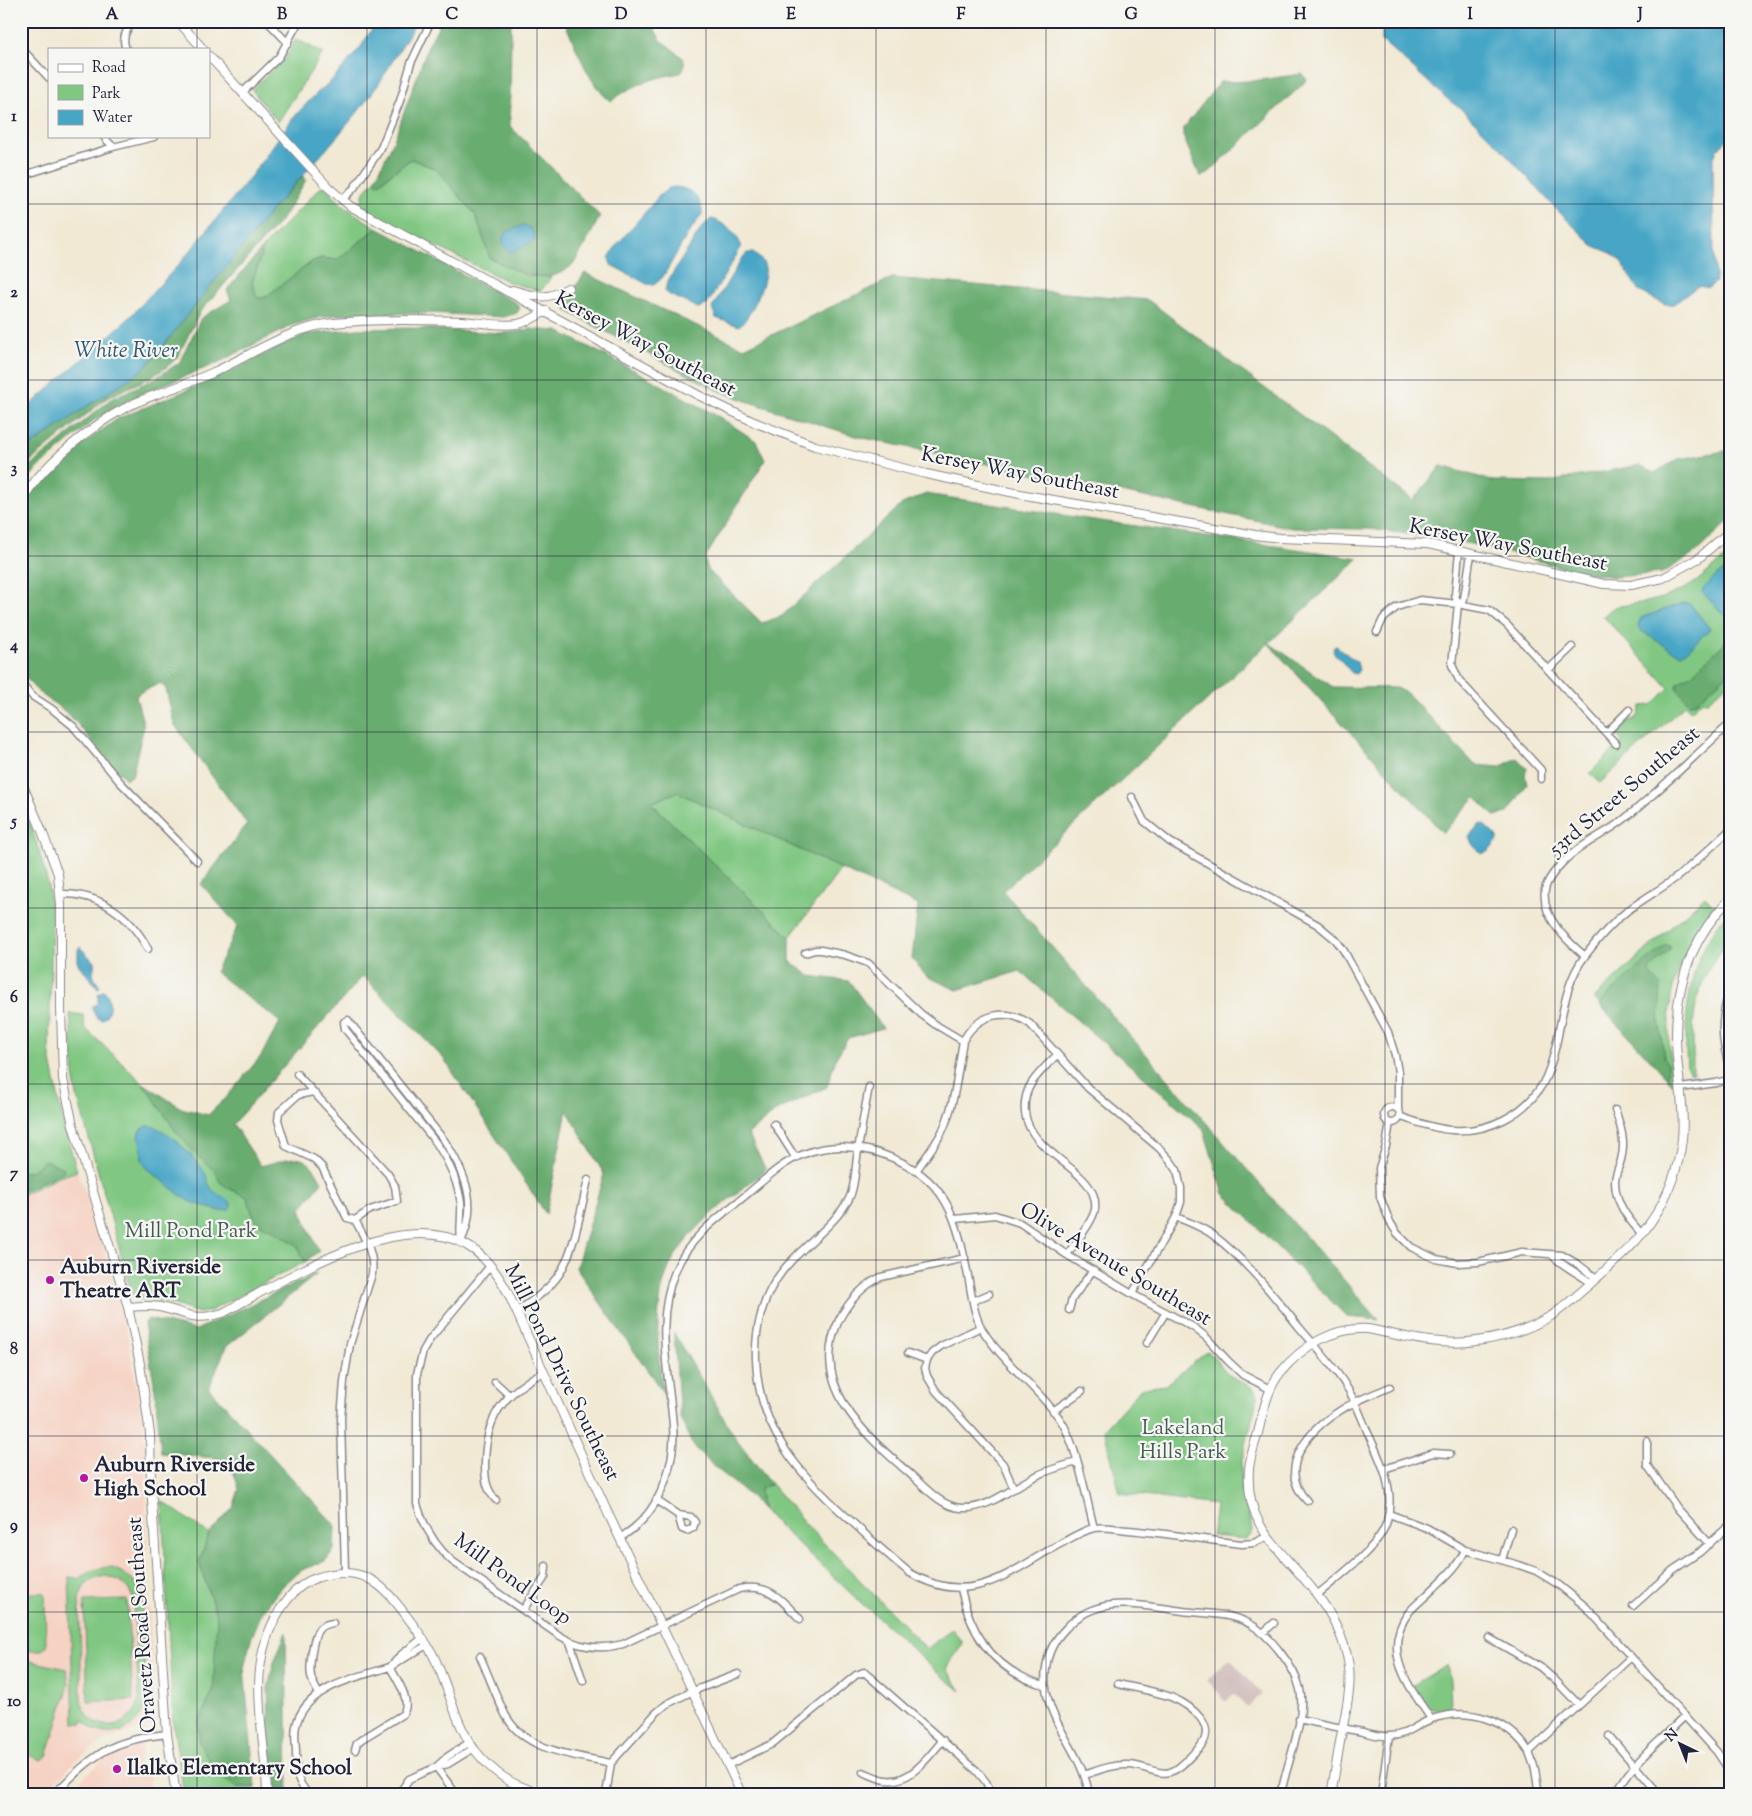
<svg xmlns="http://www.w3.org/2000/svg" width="1752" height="1816" viewBox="0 0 1752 1816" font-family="'Sorts Mill Goudy',serif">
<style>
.built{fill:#f6d2c3}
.industrial{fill:#d1bfbd}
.green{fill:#80c782;stroke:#51745e;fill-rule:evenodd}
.forest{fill:#68ac70;stroke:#456756}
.water{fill:#47a6c6;stroke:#346480}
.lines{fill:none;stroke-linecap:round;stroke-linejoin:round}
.minor-casing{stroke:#8a8688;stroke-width:9}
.tertiary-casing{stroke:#8a8688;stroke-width:10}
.minor{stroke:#fff;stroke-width:6}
.tertiary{stroke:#fff;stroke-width:8}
.grid{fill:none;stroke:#22223b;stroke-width:1;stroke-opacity:0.55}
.poi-dot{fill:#b5179e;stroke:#f6f6f2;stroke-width:2}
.labels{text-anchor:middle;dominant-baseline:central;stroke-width:4.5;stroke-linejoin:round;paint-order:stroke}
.street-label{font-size:21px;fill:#22223b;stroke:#f6f6f2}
.park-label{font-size:21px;fill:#435c54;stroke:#f6f6f2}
.poi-label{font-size:21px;font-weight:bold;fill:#22223b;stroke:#f6f6f2;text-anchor:start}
.water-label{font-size:22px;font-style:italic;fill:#315773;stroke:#f6f6f2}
.neatline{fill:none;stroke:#22223b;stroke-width:2}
.grid-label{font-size:16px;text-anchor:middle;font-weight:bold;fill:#22223b}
</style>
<rect width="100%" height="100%" fill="#f6f6f2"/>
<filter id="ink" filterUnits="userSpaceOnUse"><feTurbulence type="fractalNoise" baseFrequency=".02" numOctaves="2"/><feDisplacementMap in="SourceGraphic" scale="10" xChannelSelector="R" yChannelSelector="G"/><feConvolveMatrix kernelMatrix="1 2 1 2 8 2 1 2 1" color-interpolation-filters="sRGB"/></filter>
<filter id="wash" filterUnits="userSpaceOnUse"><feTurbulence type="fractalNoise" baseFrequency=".0096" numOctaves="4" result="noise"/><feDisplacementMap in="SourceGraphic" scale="20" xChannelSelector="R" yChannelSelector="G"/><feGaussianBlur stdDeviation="1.12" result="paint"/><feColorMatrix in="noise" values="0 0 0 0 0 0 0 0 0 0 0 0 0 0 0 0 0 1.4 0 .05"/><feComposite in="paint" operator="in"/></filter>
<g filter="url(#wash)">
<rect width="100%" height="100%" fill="#f1e9d4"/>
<path class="built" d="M77,1171L95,1219L126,1327L144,1429L146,1468L147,1568L155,1714L152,1725L105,1740L78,1759L42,1795H26L21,1790V1195L57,1178Z
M144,1744L137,1765L150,1776L149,1795H65L104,1759L122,1751Z"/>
<path class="industrial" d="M1230,1659L1262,1694L1247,1708L1234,1694L1226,1701L1207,1680Z"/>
<path class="green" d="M296,39L323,53L278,122L252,90L286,57Z
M411,159L436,169L475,214L490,258L527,276L551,277L541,291L511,283L376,217L360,206L364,192L375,180L378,184Z
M323,185L345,207L377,228L337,260L322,258L313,261L264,298H257L252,283L264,246Z
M1731,553L1728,616L1731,614V637L1691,675L1683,679L1678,684L1690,703L1696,702L1731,671V680L1706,703L1703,700L1691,711L1685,705L1600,783L1590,773L1622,742L1615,732C1618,729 1621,725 1625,723C1636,717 1638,722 1641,706L1652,705L1669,688L1603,616L1614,607L1646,602L1663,598L1686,588L1697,581ZM1683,603L1690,604L1710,629L1678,653L1640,630L1638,627L1641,618Z
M677,792L841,869L790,937L651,803Z
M21,798L39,850L48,884L52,922L49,1050L63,1122L77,1171L57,1178L21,1195Z
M1705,896L1714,906C1699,928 1684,951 1676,977C1665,1010 1669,1050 1673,1084L1594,998Z
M1731,910V936L1707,972L1697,997L1693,1024V1073H1690L1687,1068C1683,1012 1688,953 1731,910Z
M70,1013L83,1015L85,1028L143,1083L182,1128L278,1206L305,1262L210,1311L199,1313L166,1302L138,1299L132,1295L75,1088Z
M1208,1351L1229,1375L1253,1388L1258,1396L1241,1464L1242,1493L1253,1530L1251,1535L1246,1539L1212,1536L1216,1505L1120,1493L1104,1429L1142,1388L1166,1385Z
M771,1484L811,1530L927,1649L952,1628L962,1643L947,1669L961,1691L936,1671L898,1635L859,1601L777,1524L762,1509L760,1489Z
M162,1501L209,1534L199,1562L217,1618L215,1673L213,1691L198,1723L236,1787H255V1795H184L173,1724Z
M110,1567C126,1573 135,1580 142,1595L146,1700C141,1732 104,1746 82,1719V1723L74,1724L69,1577L78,1578V1580C88,1571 97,1568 110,1567ZM107,1576C121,1580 128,1585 133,1599L139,1698C135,1730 91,1736 82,1704C80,1696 81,1685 81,1677C81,1651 80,1626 79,1600C82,1584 92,1578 107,1576Z
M32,1593H45L46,1647L42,1650H21V1598Z
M127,1600L133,1700L88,1702L84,1601Z
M21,1659L67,1669L69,1686L47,1756L41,1760L21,1752Z
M1447,1665L1450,1681L1451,1708C1426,1712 1426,1705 1413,1685Z"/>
<path class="forest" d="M441,21H511L510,126L600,216C595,226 577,262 570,267C545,288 515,270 490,258L475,214L436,169L411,159L377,184L375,180L394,140L428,46Z
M564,21H660L655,30L661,40L683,58L685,66L681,73C654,77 632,85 611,101C590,88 575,44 564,21Z
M1302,74L1306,78L1305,82L1206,175L1200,176L1183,136V130L1189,121L1220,82L1253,81Z
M303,176L306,180L282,219L200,312L178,356C159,379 128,385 104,400L21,469V457L32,445L82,410L142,370L157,354L204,294L276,205Z
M377,228L516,303L520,308L517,313L504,317L428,313L334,315L313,319L293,325L213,365L143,393L114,408L93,421L38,468L26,481L21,491V474L111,399L154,379L179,363L201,318L231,300L227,290L264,246L252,283L257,298H264L313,261L322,258L337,260Z
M585,273L744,348L892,278L1148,300L1413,500L1441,466L1493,481L1548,482L1640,465L1654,473L1678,459L1731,450V519L1694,554L1662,573L1615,577L1568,569L1482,546L1438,538L1370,529L1292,528L859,437L746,401L713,388L565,310L567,299Z
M410,328L502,333L518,332L531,329L558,331L645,376L721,418L756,441L765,460L705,558L707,569L762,623L782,616L902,504L926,494L1094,520L1359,558L1269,643L1333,687L1396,688L1408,694L1475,765L1499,767L1517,758L1527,768L1525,775L1527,784L1508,813L1494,816L1475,797L1443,833L1268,643L1003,891L1379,1320L1347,1317L1224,1194L1203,1128L1020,971L957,990L926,976L912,959L918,905L677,792L651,803L790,937V961L810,976L849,981L883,1028L848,1038L836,1058L827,1087L778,1110L748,1134L766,1170C735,1195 700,1219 677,1253C652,1288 656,1354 664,1394L576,1268L604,1174L567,1110L546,1214L444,1059L363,976L233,1124L261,1166C292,1158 305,1148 322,1182L301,1208L305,1221L319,1251L305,1262L297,1245L271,1229L258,1223L252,1213L247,1197L228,1188L220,1182L215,1171L196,1155L175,1130L143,1083L181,1108L208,1115L226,1098L261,1056L280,1022L215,972L238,926L201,884L247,824L174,724L166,689L161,683L139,693L136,697L144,726L132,776L126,779C104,760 89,735 69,715C49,697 32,694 21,667V519L32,493L44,477L67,456L117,419L211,380L306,334L358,329Z
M1731,637V671L1696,702L1690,703L1688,702L1677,689V684L1683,679L1691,675Z
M1666,945L1670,946V950L1649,970L1650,973L1661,986L1659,1020L1664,1057L1667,1063L1668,1079L1599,1004L1630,975Z
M45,1160L64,1168L63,1172L21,1191V1171C34,1175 36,1165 45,1160Z
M318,1273L226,1347L209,1388L335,1525L334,1550L325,1561L304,1569L287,1581L272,1599L261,1615L251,1639L244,1668L255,1787H236L219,1776L199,1743L198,1723L213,1691L217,1618L199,1562L209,1534L233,1508L239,1489L233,1471L215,1458L161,1453L155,1389L144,1324L148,1319L196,1330Z
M674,1333L735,1437L771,1484L760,1489L762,1509L751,1497L711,1464L696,1449L691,1442L680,1418Z
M286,1632L288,1795H274L269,1731L268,1688L274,1662Z"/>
<path class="water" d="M377,21H417L378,85L357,113L324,152L276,205L204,294L157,354L142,370L82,410L32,445L21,457V413L127,320L182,261L251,176L293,118L315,95L332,80L360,48Z
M1393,21H1731V135L1717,150L1713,160L1714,251L1716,282L1708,288L1698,286L1674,304H1664L1639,291L1619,259L1611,253L1594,246L1557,210L1496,143L1459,107L1451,102L1382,41V32Z
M674,187C689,187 703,198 702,214L687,235L663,277L654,285L647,284L611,265L609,258L616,246L660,195L669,188Z
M711,219C719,219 736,233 739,241C741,244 740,246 740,249L707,305L698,308L668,294L665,291L667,282L703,226Z
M522,225C530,226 535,232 535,240L513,252L508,251L502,240C507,227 512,232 522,225Z
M747,253H753C758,257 764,261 765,268C767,281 750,319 739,326L716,318L712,308L742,258Z
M1731,568V614L1725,616L1703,593L1702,590L1717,575Z
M1683,603L1690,604L1710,629L1687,651L1681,654L1670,649L1640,630L1638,627L1641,618Z
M1336,646L1357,662L1359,670L1356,674L1352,673L1335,654L1333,651L1334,647Z
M1483,824L1495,835L1498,840L1489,851L1481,854L1472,844L1469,836L1479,825Z
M80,947L94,962C95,966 93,970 93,973C93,978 98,983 100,987L98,988L78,964V949Z
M104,990C112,999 111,1013 102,1020L96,1017L92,1009L93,1006L98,1003V994Z
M148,1126C166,1126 197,1159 206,1175C208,1180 208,1185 212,1189C218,1197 229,1196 232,1206L229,1210L220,1211L191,1202L180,1195L147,1168L142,1161L141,1146L138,1135L140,1130Z"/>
</g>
<g filter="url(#ink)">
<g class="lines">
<defs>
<path id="minor" d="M267,21L288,43
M21,48L49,78
M126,49C121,38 126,29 134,21
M242,93L279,57L299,21
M103,136L113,147
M21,176L113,147L154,137
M342,200L354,188L381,148L400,101L411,63L431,21
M1459,551L1455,595L1458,604L1452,665L1459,680L1541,770V779
M1458,604L1464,599L1471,554
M1377,632L1383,619L1397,607L1420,600L1458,604L1489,610L1507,625L1616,744
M1548,670L1572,647
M21,682L32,696L52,709L73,726L120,782L197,861
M1606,733L1629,710
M1132,797L1144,821L1170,842L1318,925L1336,940L1344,951L1388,1032L1395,1055L1398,1072V1109
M60,894C100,893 130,915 148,949
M805,953L815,950H821L845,955L868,963L921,1014L936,1025L963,1041C977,1014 1006,1007 1030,1024L1088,1088L1159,1148L1170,1160L1177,1170L1181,1188V1202L1176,1217C1189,1222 1202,1227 1213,1235C1246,1260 1273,1295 1299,1327C1315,1346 1333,1365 1346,1386C1355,1400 1361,1416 1367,1431C1380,1459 1396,1489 1387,1521C1380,1547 1338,1577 1317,1595
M1585,956C1567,941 1541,917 1545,890C1547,879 1558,867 1566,859C1583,843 1605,834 1623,820C1661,790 1695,755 1731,723
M1731,986C1720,1018 1720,1040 1731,1071
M348,1020L444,1140C459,1163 474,1191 468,1220C467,1228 464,1235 461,1242C459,1228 462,1216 461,1203C458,1182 449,1162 437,1144L345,1029L344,1022Z
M1057,1055C1048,1064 1038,1073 1031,1084C1026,1092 1024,1103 1025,1113C1031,1157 1100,1170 1095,1209C1093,1222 1075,1243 1067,1255
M297,1074L388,1174L395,1186L397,1201L370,1210L355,1220
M869,1087C865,1108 861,1129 858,1151C855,1166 856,1185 849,1199C831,1231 796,1249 776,1280C761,1303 755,1332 756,1359C758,1430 800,1475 850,1520C869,1538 889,1556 910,1573C969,1607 1004,1576 1056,1546C1068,1540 1081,1531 1094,1528C1105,1526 1117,1529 1128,1530C1166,1533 1204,1540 1242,1544L1254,1543L1266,1537
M1681,1088L1716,1083L1731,1079
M313,1092L298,1095L279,1112L278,1120L286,1146L314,1159L322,1167L347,1218L355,1220C364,1237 375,1254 372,1274L350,1344L344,1381L341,1419L345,1572
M1384 1115a8 8 0 1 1 16 0a8 8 0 1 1-16 0Z
M1615,1110C1621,1126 1626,1143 1621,1160C1619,1167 1615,1174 1615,1182C1615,1202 1628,1219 1641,1233
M1401,1117C1417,1122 1434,1129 1452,1130C1487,1133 1524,1115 1542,1085C1549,1073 1553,1058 1556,1045C1563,1014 1565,982 1585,956C1597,940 1612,923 1627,911C1643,899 1661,889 1677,877C1696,862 1713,845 1731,829
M1390,1123L1386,1146L1379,1168L1380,1197L1390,1222L1397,1233L1411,1247L1436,1259L1458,1263L1478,1262L1522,1252L1562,1255L1579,1265L1596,1278
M774,1124L795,1157
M916,1171C926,1156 939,1141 945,1125C956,1098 958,1068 963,1041
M955,1219L995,1215L1020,1223L1067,1255L1132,1294L1193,1327L1206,1337L1228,1361L1243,1375L1270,1389
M1552,1255C1563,1267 1579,1273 1591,1283
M965,1258L881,1277C862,1286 849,1301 839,1320C808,1385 864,1434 909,1473C923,1485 941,1507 961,1508C988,1510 1011,1488 1034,1477C1047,1470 1062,1466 1077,1462
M490,1266L430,1339L423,1351L417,1374V1504C424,1527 434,1545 452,1561L560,1636C580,1648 601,1650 623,1644L739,1589C769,1583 781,1599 800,1619
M1132,1294L1176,1217
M973,1301L989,1294
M1069,1310L1072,1299L1093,1270
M516,1312C532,1301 549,1290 560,1273C575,1249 581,1208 588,1180
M981,1327L941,1346L932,1353L927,1360L925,1368L927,1376L936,1391L1003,1464L1014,1489
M1147,1343L1166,1312
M908,1353L927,1360
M495,1382L509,1395
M1053,1411L1082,1391
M1647,1441V1465L1678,1509L1710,1544
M1384,1469L1433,1453L1450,1454
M496,1500C486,1489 485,1479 485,1465C485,1417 503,1394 543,1372
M656,1500L678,1515L682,1529L687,1531L693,1528L695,1522L691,1517L678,1515
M1307,1501C1275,1467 1310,1429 1341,1410C1356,1400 1374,1394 1390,1387
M1389,1514L1427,1528L1465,1550L1519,1565L1536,1571L1559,1585L1586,1607L1717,1752L1731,1773
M620,1538C625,1534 631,1531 636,1526C662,1504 676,1460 673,1426C669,1373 654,1320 676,1269C689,1239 715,1220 740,1200C759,1185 780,1163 804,1154C829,1144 857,1146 882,1154C949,1177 957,1219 969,1281C972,1297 974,1315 982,1329C1003,1363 1037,1387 1060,1419C1077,1444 1086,1498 1094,1528
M1502,1560L1511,1529
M961,1589C971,1636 996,1672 1044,1685
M1633,1606L1673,1570L1700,1552L1731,1524
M523,1610L545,1577L546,1566
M1263,1633L1274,1623
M423,1638L402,1654L390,1667L427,1645
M1489,1638L1540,1667L1555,1680L1579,1705
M570,1642L583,1681
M480,1656C489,1676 496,1697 506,1716C526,1752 575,1755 611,1763
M319,1694C316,1688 312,1683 311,1676C309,1667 313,1635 319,1629C323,1624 328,1624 333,1623
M1299,1719C1320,1724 1342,1728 1363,1732C1371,1734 1381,1737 1390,1736C1406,1736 1417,1724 1432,1719C1468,1707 1509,1719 1529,1752
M1431,1719C1409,1686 1380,1651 1409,1612C1416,1604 1424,1598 1431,1591C1444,1578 1458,1567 1465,1550
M1609,1736L1660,1795
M470,1742L447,1757L436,1767L448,1764L474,1748
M728,1765L772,1744L856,1675L864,1672L977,1771L986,1782L992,1795
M863,1772C871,1775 878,1779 886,1780C910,1784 929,1756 943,1740
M1084,1775C1099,1770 1114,1764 1129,1765C1142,1765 1159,1776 1170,1772C1181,1769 1189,1757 1197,1750C1221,1728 1192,1706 1171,1697C1154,1691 1136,1688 1118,1684
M1462,1794V1795
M53,1795C94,1755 108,1740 167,1734
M309,1795C295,1779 297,1773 296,1753C296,1744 294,1734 296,1726C305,1686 359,1677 390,1667C397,1680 412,1700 403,1714L362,1739L357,1743L355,1750
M398,1795L409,1779L436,1767L457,1795
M606,1795L611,1763L656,1713L667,1704L693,1691L738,1674
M1089,1795C1083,1749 1039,1717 1046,1668C1048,1652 1055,1639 1066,1628C1098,1593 1142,1606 1183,1611C1205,1614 1231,1613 1250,1624C1269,1634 1295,1667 1300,1689C1306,1718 1289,1757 1283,1785L1278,1795
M1381,1795L1389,1736
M1539,1795L1535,1769L1529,1752L1631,1657
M1615,1795C1631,1763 1660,1741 1685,1716"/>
<path id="tertiary" d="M178,21L203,49
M209,56L329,188L350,206L698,395L754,422L815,446L926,474L1025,495L1255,535L1280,538L1428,544L1604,584L1631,585L1663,578L1699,558L1731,530
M513,290C537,297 545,301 568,288
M21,503C38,467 97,421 133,404C160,392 188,384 214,372C253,354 289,328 333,323C375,319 419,320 462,321C480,322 500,327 518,324C528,322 537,316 546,311
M21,781L42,831L58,874L61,905V1009L63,1079L73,1125L84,1162L128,1307L140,1364L150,1434L151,1485L161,1640L167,1734L176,1795
M128,1307C139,1306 150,1305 160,1307C188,1313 192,1322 223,1313C283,1281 398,1206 466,1245C485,1255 498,1274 508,1293L605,1507L742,1795
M267,1795C266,1730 243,1669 280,1610C288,1597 301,1583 316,1578C363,1563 382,1583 408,1618C419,1633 431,1648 438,1666C450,1693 456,1724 474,1749C495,1776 516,1788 549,1795
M1331,1795C1335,1774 1338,1752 1342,1731C1347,1705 1354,1679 1346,1652C1340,1629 1326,1605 1310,1586C1279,1547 1245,1527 1249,1469C1250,1457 1254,1445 1258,1433C1263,1412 1267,1390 1280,1373C1302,1346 1333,1327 1368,1329C1404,1336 1440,1347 1476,1341C1501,1338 1529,1329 1551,1316C1565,1307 1577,1295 1589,1285C1611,1265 1636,1245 1652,1220C1668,1197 1679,1167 1682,1139C1685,1113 1679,1083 1677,1057C1672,997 1687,941 1731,898"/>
</defs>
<use href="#minor" class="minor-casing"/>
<use href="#tertiary" class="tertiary-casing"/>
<use href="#minor" class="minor"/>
<use href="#tertiary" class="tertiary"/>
</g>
</g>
<path class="grid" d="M197,21V49M367,21V1795M537,21V1795M706,21V1795M876,21V1795M1046,21V1795M1215,21V1795M1385,21V1795M1555,21V1795M197,136V1795M21,204H1731M21,380H1731M21,556H1731M21,732H1731M21,908H1731M21,1084H1731M21,1260H1731M21,1436H1731M21,1612H1731"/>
<g class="poi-dot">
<circle cx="50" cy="1280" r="5"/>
<circle cx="84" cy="1478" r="5"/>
<circle cx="117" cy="1769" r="5"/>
</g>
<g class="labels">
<g class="street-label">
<text transform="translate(645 345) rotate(28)">Kersey Way Southeast</text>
<text transform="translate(1020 474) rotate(11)">Kersey Way Southeast</text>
<text transform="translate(1508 546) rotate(11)">Kersey Way Southeast</text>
<text transform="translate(1625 792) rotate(-40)">53rd Street Southeast</text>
<text transform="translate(1115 1265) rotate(31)">Olive Avenue Southeast</text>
<text transform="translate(561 1373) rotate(64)">Mill Pond Drive Southeast</text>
<text transform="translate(512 1580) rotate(36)">Mill Pond Loop</text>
<text transform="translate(143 1625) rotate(-94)">Oravetz Road Southeast</text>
</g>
<g class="park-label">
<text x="191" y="1232">Mill Pond Park</text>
<text x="1183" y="1429">Lakeland<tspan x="1183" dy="24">Hills Park</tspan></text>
</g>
<g class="poi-label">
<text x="60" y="1268">Auburn Riverside<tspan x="60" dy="24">Theatre ART</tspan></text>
<text x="94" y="1466">Auburn Riverside<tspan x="94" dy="24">High School</tspan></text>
<text x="127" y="1769">Ilalko Elementary School</text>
</g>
<g class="water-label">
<text x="126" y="352">White River</text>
</g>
</g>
<rect width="1752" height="1816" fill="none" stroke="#f6f6f2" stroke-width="55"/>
<rect x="48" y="48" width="162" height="90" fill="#f6f6f2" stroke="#a1a1a9"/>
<rect x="58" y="64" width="25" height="8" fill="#ffffff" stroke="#a1a1a9"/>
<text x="92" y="72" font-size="15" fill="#22223b">Road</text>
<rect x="58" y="85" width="25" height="15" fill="#80c782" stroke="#a1a1a9"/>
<text x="92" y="98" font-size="15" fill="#22223b">Park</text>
<rect x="58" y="110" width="25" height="15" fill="#47a6c6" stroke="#a1a1a9"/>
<text x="92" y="122" font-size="15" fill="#22223b">Water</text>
<g transform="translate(1680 1744) rotate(317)" stroke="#f6f6f2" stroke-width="4" paint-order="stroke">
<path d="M0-4L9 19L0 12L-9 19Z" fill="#22223b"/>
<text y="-8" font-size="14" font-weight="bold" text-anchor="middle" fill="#22223b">N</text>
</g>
<rect x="28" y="28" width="1696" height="1760" class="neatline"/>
<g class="grid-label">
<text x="112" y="19">A</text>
<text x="282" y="19">B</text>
<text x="452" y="19">C</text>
<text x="621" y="19">D</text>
<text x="791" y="19">E</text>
<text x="961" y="19">F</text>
<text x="1131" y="19">G</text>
<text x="1300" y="19">H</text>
<text x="1470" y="19">I</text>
<text x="1640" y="19">J</text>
<text x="14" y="121">1</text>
<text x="14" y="297">2</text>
<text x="14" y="473">3</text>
<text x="14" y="650">4</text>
<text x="14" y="826">5</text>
<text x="14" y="1002">6</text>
<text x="14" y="1178">7</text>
<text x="14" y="1354">8</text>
<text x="14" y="1530">9</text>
<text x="14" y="1706">10</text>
</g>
</svg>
